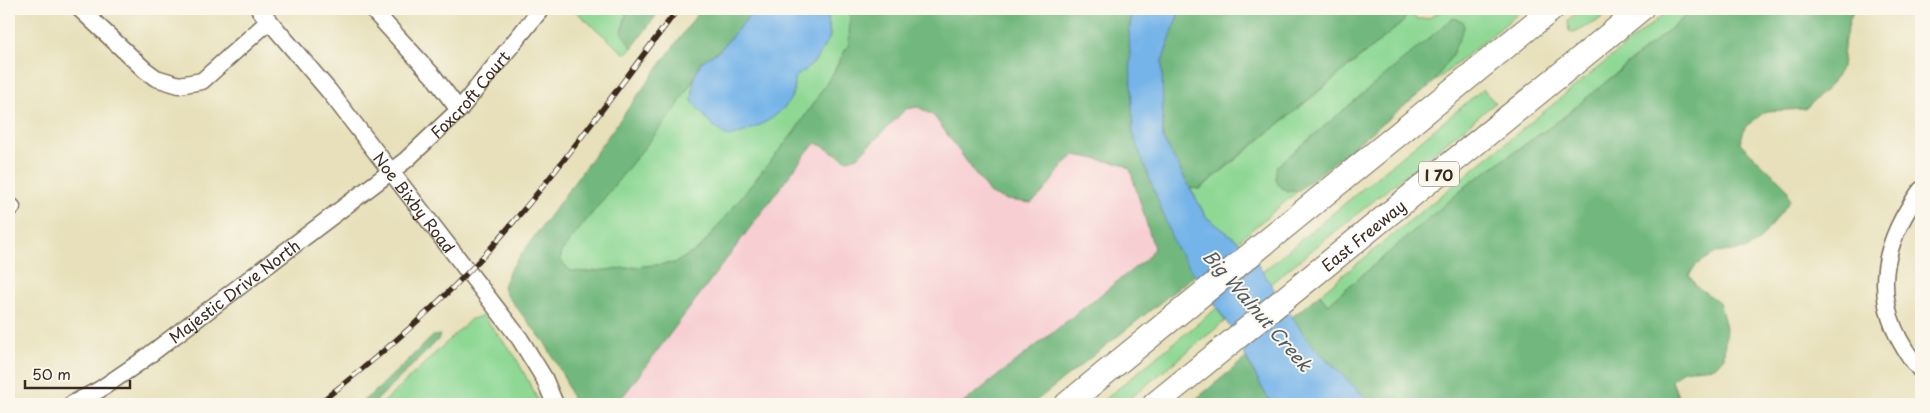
<svg xmlns="http://www.w3.org/2000/svg" width="1930" height="413" viewBox="0 0 1930 413" font-family="'Playpen Sans',sans-serif">
<style>
.built{fill:#f7cfd3}
.green{fill:#8ed894;stroke:#648159}
.forest{fill:#72b87e;stroke:#56714e}
.water{fill:#75b4e9;stroke:#586f84}
.lines{fill:none;stroke-linecap:round;stroke-linejoin:round}
.minor-casing{stroke:#776a55;stroke-width:19}
.highway-casing{stroke:#776a55;stroke-width:26}
.minor{stroke:#fff;stroke-width:16}
.highway{stroke:#fff;stroke-width:24}
.rail-casing{stroke:#3b2a1e;stroke-width:5.5}
.rail{stroke:#fbf7ec;stroke-width:4;stroke-dasharray:11;stroke-linecap:butt}
.labels{text-anchor:middle;dominant-baseline:central;stroke-width:4;stroke-linejoin:round;paint-order:stroke}
.shield{fill:#fbf7ec;stroke:#75685c;stroke-width:1}
.shield-label{font-size:15px;font-weight:bold;fill:#3b2a1e}
.street-label{font-size:16px;fill:#3b2a1e;stroke:#fbf7ec}
.water-label{font-size:18px;font-style:italic;fill:#4f5a65;stroke:#fbf7ec}
</style>
<rect width="100%" height="100%" fill="#fbf7ec"/>
<filter id="ink" filterUnits="userSpaceOnUse"><feTurbulence type="fractalNoise" baseFrequency=".02" numOctaves="2"/><feDisplacementMap in="SourceGraphic" scale="10" xChannelSelector="R" yChannelSelector="G"/><feConvolveMatrix kernelMatrix="1 2 1 2 8 2 1 2 1" color-interpolation-filters="sRGB"/></filter>
<filter id="wash" filterUnits="userSpaceOnUse"><feTurbulence type="fractalNoise" baseFrequency=".0096" numOctaves="4" result="noise"/><feDisplacementMap in="SourceGraphic" scale="20" xChannelSelector="R" yChannelSelector="G"/><feGaussianBlur stdDeviation="1.12" result="paint"/><feColorMatrix in="noise" values="0 0 0 0 0 0 0 0 0 0 0 0 0 0 0 0 0 1.4 0 .05"/><feComposite in="paint" operator="in"/></filter>
<g filter="url(#wash)">
<rect width="100%" height="100%" fill="#e7e0ba"/>
<path class="built" d="M918,107L934,116L990,194L1042,195L1068,159L1075,155L1122,164L1130,169L1154,248L1147,258L962,404H618L621,399L810,148L817,143L847,160L857,157L906,109Z"/>
<path class="green" d="M573,9H627L622,32L632,48L625,54Z
M827,9H850L849,44L830,78L795,131L700,248L675,263L586,272L570,271L561,261V252L676,108L694,78L692,101L794,78L813,64L830,37Z
M1443,9H1524L1433,83L1451,57L1287,192L1298,191L1238,241L1206,217L1190,188L1200,189L1402,23L1408,12L1417,19L1429,18Z
M1582,9H1612L1596,22L1574,33L1569,31L1568,20Z
M1670,9H1694L1560,120L1470,183L1327,305L1320,294Z
M1483,89L1495,103L1270,284L1262,272Z
M1217,308L1225,321L1123,404H1099Z
M483,316L515,356L540,404H382L471,319Z"/>
<path class="forest" d="M627,9H661L632,48L622,33Z
M701,9H755L720,50L701,62L694,78L676,108L561,252V261L570,271L586,272L675,263L700,248L795,131L830,78L849,44L850,9H1133L1129,31L1175,246L1195,275L1032,404H962L1147,258L1154,248L1130,169L1122,164L1075,155C1057,167 1050,190 1031,203L1007,200L990,194L934,116L918,107L906,109L858,157L847,160L817,143L810,148L621,399L618,404H574L565,379L545,343L505,293L503,286L510,270Z
M1180,9H1407L1408,12L1403,22L1199,189L1190,188L1163,139L1162,62Z
M1694,9H1854L1850,19L1845,39L1842,67L1830,86L1805,109L1766,111L1745,127L1740,143L1787,188L1790,201L1758,242L1746,249L1716,253L1696,265L1689,275L1696,286L1719,302L1726,327L1724,357L1715,367L1683,370L1672,381L1681,404H1372L1309,342L1292,317L1320,294L1327,305L1470,183L1560,120Z
M1453,18L1463,21L1464,28L1451,57L1433,83L1298,191C1281,192 1272,184 1277,166Z
M440,335L438,340L373,404H359L378,389L433,336Z
M1246,358L1266,395L1274,404H1190Z"/>
<path class="water" d="M755,9H827L830,37L813,64L794,78C800,110 754,131 728,137L711,124L692,101L694,78L701,62L720,50Z
M1133,9H1180L1162,62L1163,139L1206,217L1246,247L1309,342L1372,404H1274L1266,395L1230,327L1175,246L1133,135L1129,31Z"/>
</g>
<g filter="url(#ink)">
<g class="lines">
<defs>
<g id="minor">
<path d="M80,9L145,70L156,78L179,85L202,81L269,21"/>
<path id="s1" d="M259,9L329,91L520,339L544,378L555,404"/>
<path d="M372,9L434,77L459,110"/>
<path d="M1921,190C1876,251 1870,311 1921,371"/>
<path d="M9,206L12,207"/>
<path id="s2" d="M72,404L99,390L140,362L406,160L459,110L541,9"/>
</g>
<g id="highway">
<path d="M1067,404L1552,9"/>
<path id="s3" d="M1155,404L1641,9"/>
</g>
</defs>
<use href="#minor" class="minor-casing"/>
<use href="#highway" class="highway-casing"/>
<use href="#minor" class="minor"/>
<use href="#highway" class="highway"/>
<defs>
<path id="rail" d="M318,404C379,357 437,307 489,250C557,174 616,90 678,9"/>
</defs>
<use href="#rail" class="rail-casing"/>
<use href="#rail" class="rail"/>
</g>
</g>
<g class="labels">
<rect class="shield" x="1419" y="161.5" width="40" height="25" rx="4"/>
<g class="shield-label">
<text x="1439" y="174">I 70</text>
</g>
<g class="street-label">
<text stroke="none"><textPath href="#s2" startOffset="506">Foxcroft Court</textPath></text>
<text stroke="none"><textPath href="#s1" startOffset="248">Noe Bixby Road</textPath></text>
<text stroke="none"><textPath href="#s3" startOffset="268">East Freeway</textPath></text>
<text stroke="none"><textPath href="#s2" startOffset="198">Majestic Drive North</textPath></text>
</g>
<g class="water-label">
<text transform="translate(1258 310) rotate(49)">Big Walnut Creek</text>
</g>
</g>
<rect width="1930" height="413" fill="none" stroke="#fbf7ec" stroke-width="30"/>
<path d="M25 380v8h105v-8" fill="none" stroke="#3b2a1e" stroke-width="2.5"/>
<text x="32" y="380" font-size="15" fill="#3b2a1e" stroke="#fbf7ec" stroke-width="4" paint-order="stroke">50 m</text>
</svg>
